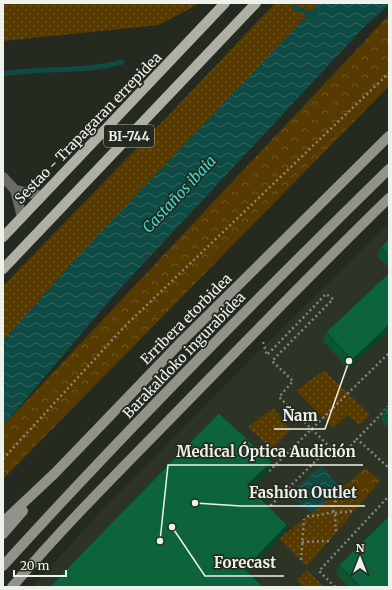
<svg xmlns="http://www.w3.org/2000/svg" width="392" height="590" viewBox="0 0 392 590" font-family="Merriweather,serif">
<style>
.built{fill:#2d3426}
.grass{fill:url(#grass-dots)}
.forest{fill:url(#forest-crowns)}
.water{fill:url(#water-waves)}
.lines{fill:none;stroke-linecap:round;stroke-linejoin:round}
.stream{stroke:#0e4b44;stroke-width:5}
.path{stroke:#82877f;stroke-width:2.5;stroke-dasharray:2 3;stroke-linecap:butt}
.lane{stroke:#6c6c67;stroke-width:10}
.secondary{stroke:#92928a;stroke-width:10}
.primary{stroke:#b0afa5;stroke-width:10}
.wall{fill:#0b5533}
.shaded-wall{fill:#094529}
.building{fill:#0d633b;stroke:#094529}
.labels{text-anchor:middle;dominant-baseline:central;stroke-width:3.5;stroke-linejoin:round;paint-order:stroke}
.shield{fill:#252a21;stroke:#b2b6af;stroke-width:1}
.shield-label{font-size:13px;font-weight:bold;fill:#eef2ec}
.street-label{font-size:14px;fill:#eef2ec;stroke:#252a21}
.water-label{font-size:15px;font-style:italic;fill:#3cdcc9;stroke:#252a21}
.leader{fill:none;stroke:#eef2ec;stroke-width:1.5}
.callout-dot{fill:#eef2ec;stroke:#252a21;stroke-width:1.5}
.callout-label{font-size:15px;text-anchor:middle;font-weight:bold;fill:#eef2ec;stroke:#252a21;stroke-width:3.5;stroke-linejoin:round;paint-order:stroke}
</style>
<defs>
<pattern id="grass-dots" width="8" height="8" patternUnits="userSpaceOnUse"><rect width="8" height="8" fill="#573a00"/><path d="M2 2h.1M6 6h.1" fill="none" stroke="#6f5725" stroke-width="1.8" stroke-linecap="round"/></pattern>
<pattern id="forest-crowns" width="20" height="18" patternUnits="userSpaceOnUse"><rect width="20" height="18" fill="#573a00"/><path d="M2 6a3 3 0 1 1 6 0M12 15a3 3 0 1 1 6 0" fill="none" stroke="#6f5725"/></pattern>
<pattern id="water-waves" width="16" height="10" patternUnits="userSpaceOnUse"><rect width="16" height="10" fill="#0e4b44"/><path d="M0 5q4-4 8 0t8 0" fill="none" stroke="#31655f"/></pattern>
</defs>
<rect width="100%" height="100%" fill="#252a21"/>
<path class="built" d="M389,223V587H32L105,507L255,355Z"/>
<path class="grass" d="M3,3H200L159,25L3,41Z
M275,3H319L35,305L3,341V286L167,117Z
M324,370L370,415L359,425L348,415L333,428L296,391Z
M273,408L291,430L272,449L248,427Z
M341,489L357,508L307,566L279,539Z
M307,570L324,587H303L297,580Z"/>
<path class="forest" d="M389,15V86L3,479V426Z
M366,468L380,481L357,508L341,489Z"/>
<path class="water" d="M319,3H389V5L367,24L115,294L3,426V341L76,258Z
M321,465L341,489L311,513L289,495Z"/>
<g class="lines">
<path class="stream" d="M294,7L315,16
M3,74C42,67 83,73 122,62"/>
<path class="path" d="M263,342L267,355L326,294L333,299L272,361L293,381L279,397L340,457L357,439
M389,406L357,439L389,468
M3,459L126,325L389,73
M269,471L389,353
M267,509L330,447
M333,512L334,505L341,489
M335,513L354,511
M307,516H314L333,512L335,513L336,533
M302,542L329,541
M301,560L304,519
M335,587L319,571L389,496"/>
<path class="lane" d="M3,177L15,190L42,196
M15,190L22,217"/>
<path class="secondary" d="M3,522L55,473L182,341L389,136
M3,534L23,511
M3,566C127,429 257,298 389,169
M12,587C63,527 119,471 174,415C245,342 316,269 389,198"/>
<path class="primary" d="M3,237L225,3
M3,269L256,3"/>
</g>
<path class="wall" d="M389,239V268L377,256L381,247Z
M389,273L349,369L323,341L326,332Z
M389,406V429L381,420L384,411Z
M339,565L389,587H349L336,574Z"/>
<path class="shaded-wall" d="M389,325V331L349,369L352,360Z
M272,462L269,471L244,494L247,485Z
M287,525L283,534L242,578L245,569Z"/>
<path class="building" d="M389,239V256L381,247Z
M389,273V325L352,360L326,332Z
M389,406V417L384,411Z
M219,413L272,462L247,485L287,525L245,569L263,587H50L81,554Z
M389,516V587H361L339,565Z"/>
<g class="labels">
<rect class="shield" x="104" y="125" width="50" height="22" rx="3"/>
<g class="shield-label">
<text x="129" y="136">BI-744</text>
</g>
<g class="street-label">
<text transform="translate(88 128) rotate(-46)">Sestao - Trapagaran errepidea</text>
<text transform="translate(186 319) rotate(-45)">Erribera etorbidea</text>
<text transform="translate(184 355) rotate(-46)">Barakaldoko ingurabidea</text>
</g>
<g class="water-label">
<text transform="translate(179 194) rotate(-47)">Castaños ibaia</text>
</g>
</g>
<path class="leader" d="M349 361L325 429H274M160 541L168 465H363M195 503L241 506H365M172 527L205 576H284"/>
<g class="callout-dot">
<circle cx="349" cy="361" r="4"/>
<circle cx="160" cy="541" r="4"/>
<circle cx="195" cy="503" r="4"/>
<circle cx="172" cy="527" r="4"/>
</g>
<g class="callout-label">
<text x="300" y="421">Ñam</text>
<text x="266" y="457">Medical Óptica Audición</text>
<text x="303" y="498">Fashion Outlet</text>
<text x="245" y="568">Forecast</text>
</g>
<rect width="392" height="590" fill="none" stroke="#eef2ec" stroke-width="8"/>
<g transform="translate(360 558)" stroke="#252a21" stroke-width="3" paint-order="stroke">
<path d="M0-3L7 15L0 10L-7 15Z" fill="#eef2ec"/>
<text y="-6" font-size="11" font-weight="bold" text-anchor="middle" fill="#eef2ec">N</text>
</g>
<path d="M14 570v6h52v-6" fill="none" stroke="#eef2ec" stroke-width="2"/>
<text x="20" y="570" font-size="12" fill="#eef2ec" stroke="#252a21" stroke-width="3" paint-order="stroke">20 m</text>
</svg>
